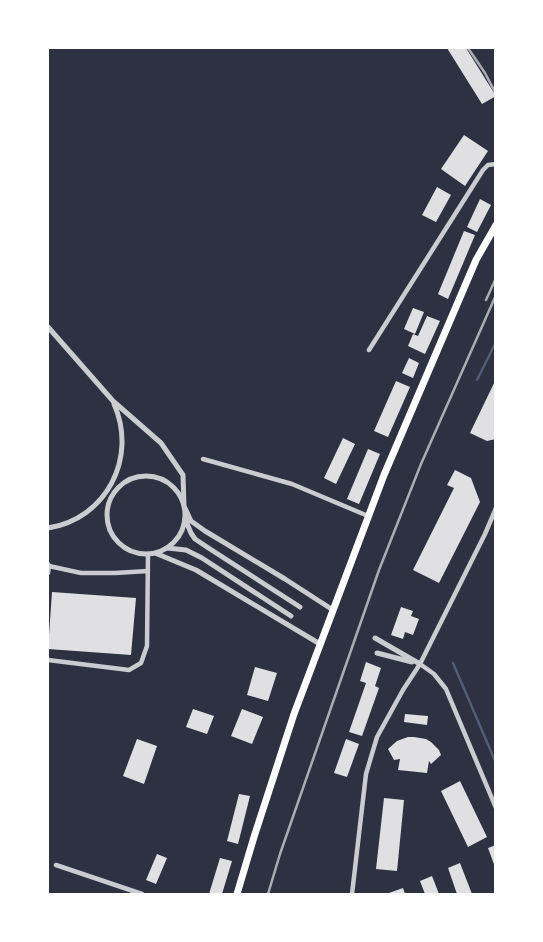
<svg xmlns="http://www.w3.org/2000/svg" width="543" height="942" viewBox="0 0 543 942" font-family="Ubuntu,sans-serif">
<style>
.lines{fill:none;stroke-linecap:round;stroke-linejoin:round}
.stream{stroke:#4f5d75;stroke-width:2.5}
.building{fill:#e0e0e3}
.minor{stroke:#caccd0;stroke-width:4.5}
.tertiary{stroke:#caccd0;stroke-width:5}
.primary{stroke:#fff;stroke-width:7}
.rail{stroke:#abadb3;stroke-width:2.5}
</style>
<rect width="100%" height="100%" fill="#2d3142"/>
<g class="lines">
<path class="stream" d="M477,380L496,342
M453,663L496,763"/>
</g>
<path class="building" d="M447,48H466L496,96L482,104Z
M464,135L488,151L465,186L441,169Z
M437,187L451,195L436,222L422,215Z
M480,199L491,205L477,232L467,227Z
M464,231L475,235L448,299L438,294Z
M413,308L424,312L415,334L404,329Z
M427,316L440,321L425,354L408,346L413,334L418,336Z
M409,358L419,363L413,378L402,373Z
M496,379V439L487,441L470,433Z
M396,381L410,387L388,437L374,431Z
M343,438L355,444L336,484L324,478Z
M368,449L380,454L359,504L347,499Z
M455,470L471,478L480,502L439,583L413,570L454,488L447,485Z
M52,592L136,598L131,655L48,649Z
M401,607L413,611L411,616L419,619L413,635L405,632L403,639L391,635Z
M366,662L381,668L375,686L379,688L362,736L349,732L366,683L360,681Z
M255,667L277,673L268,701L247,695Z
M193,709L214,716L207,734L186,727Z
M242,709L263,717L252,744L231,736Z
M405,714L428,716L427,725L404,722Z
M408,737H414L426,739L431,742L439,750L441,755L431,764L429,761L427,773L398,770L400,759L394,760L388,749L397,741Z
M137,739L157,746L144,784L123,776Z
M346,739L359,744L347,777L334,773Z
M460,781L487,837L468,847L441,791Z
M239,794L250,796L238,844L227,841Z
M384,798L404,800L397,871L376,869Z
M496,845V867H495L488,848Z
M157,854L167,858L156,884L146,880Z
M220,858L232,861L222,894H209Z
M460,863L472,894H457L448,868Z
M432,876L439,894H425L420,881Z
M403,888L405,894H386Z"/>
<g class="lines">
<path class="minor" d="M369,350L483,170L488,165L496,164
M203,459L292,484L368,516
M48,564L49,566L81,573H115L148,571
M48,573L49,566
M48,660L129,670L141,663L147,646L148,554
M420,664L434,674L446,689L496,808
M56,865L142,894
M352,894L366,774L377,737L403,690L420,664L485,534L496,508"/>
<path class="tertiary" d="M48,327L113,401L161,443L183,475L184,506L191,521L205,531L285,579L333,610
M107 515a39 39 0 1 1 78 0a39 39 0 1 1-78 0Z
M185,519L191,533L195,539L210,549L300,607
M48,528C106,519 138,458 114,404
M167,548L186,550L202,558L291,616
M155,553L196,570L320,644
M375,638L420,664
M377,653L412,662"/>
<path class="primary" d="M237,894L254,837L294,714L384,475L476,260L496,225"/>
<path class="rail" d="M468,48L485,73L496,94
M486,300L496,278
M268,894L280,854L379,570L421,464L496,295"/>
</g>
<rect width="543" height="942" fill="none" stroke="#ffffff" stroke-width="98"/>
</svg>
